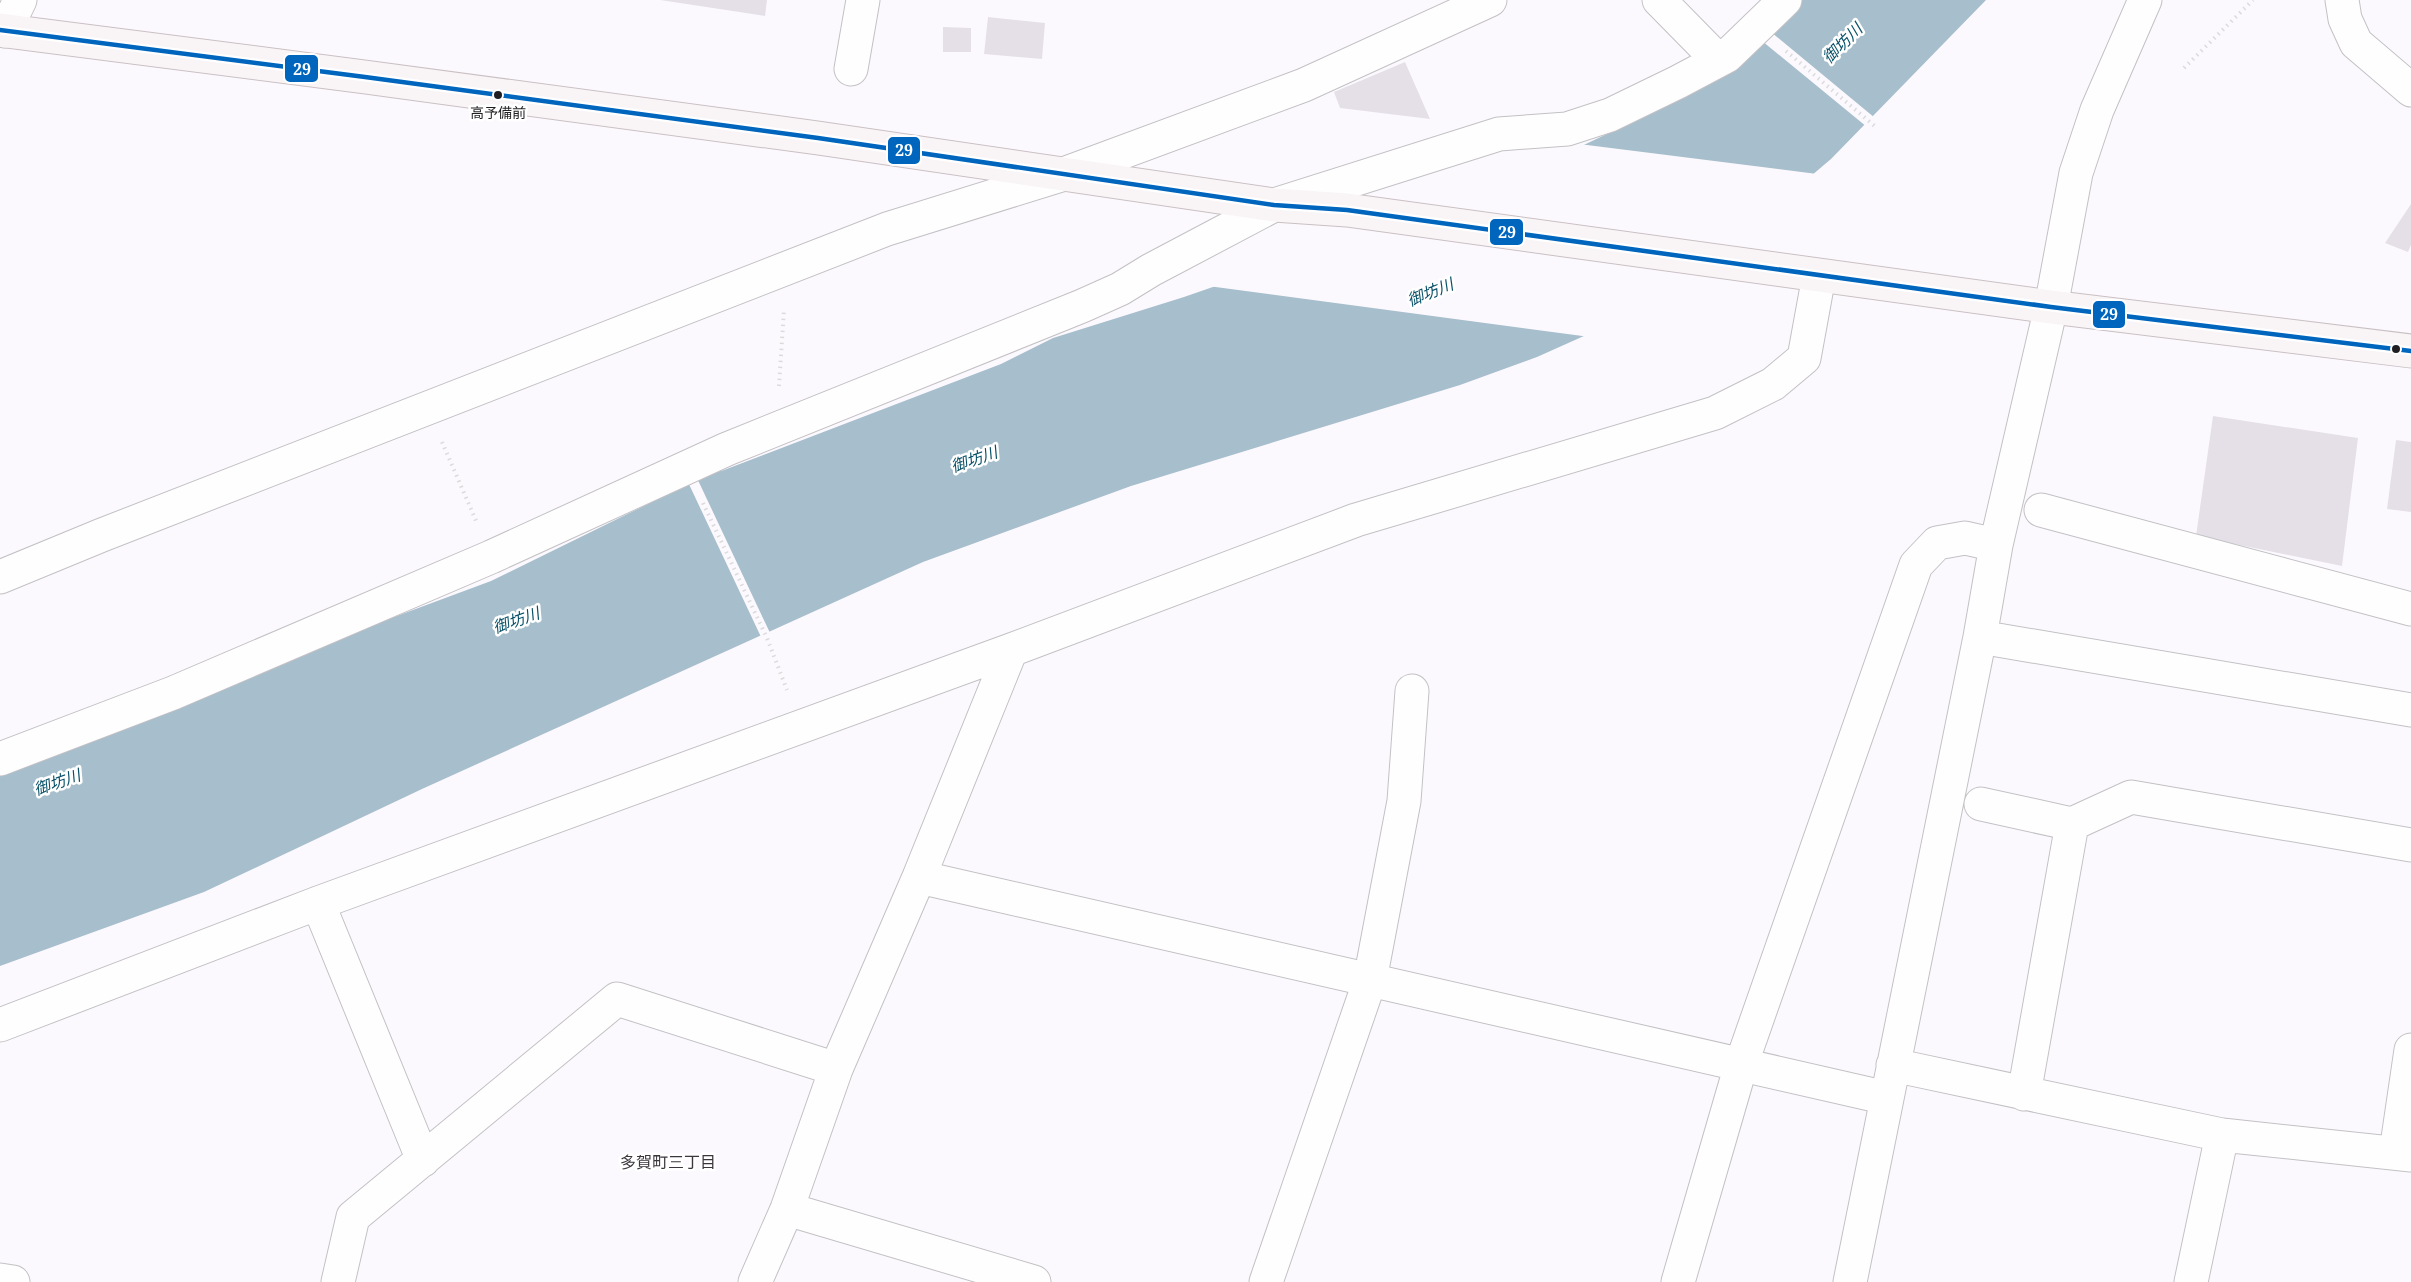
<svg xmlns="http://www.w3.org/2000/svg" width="2411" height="1282" viewBox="0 0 2411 1282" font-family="'Noto Serif','Noto Sans JP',serif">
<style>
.water{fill:#a7becc}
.pier{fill:#fcf9fe}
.building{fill:#e5e0e8}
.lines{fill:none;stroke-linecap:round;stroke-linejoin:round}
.minor-casing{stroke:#c3c1c4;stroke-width:35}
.major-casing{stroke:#cac0c4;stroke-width:35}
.path{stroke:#dcdbdc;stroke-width:4;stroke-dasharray:1.5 4.5;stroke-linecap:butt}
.minor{stroke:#fffeff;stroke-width:33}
.major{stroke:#f9f5f6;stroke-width:33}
.bus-1-casing{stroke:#fff;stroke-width:9}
.bus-1{stroke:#0065bd;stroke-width:4.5}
.bus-dot{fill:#201e21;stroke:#fff;stroke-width:2}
.labels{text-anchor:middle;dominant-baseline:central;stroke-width:5;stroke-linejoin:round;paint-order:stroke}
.bus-label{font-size:14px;fill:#201e21;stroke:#fff}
.water-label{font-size:16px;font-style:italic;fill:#095169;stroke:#fff}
.neighbourhood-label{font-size:16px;fill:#3a363c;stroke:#fff}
.line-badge{stroke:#fff;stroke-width:2}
.badge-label{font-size:16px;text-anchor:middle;font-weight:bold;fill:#fff}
</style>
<rect width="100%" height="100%" fill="#fcf9fe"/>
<path class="water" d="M1800,0H1986L1831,159L1697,273L1613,323L1537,357L1460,385L1131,486L923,562L422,789L204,892L0,966V769L251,670L491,581L660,498L697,478L724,470L1001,364L1053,338L1184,297L1480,194L1609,133L1735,58Z"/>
<path class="pier" d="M1765,27L1875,118L1867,127L1756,36Z
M1579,144L1817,174L1699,276L1614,326L1590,337L1208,286L1479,191Z
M696,476L771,635L762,639L687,480Z"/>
<path class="building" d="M660,0H767L765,16Z
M988,17L1045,23L1042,59L984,54Z
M943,27L971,28V52H943Z
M1405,62L1430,119L1340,108L1334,92Z
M2411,204V245L2408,252L2385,243Z
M2213,416L2358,438L2342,566L2196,536Z
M2396,440L2411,442V512L2387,509Z"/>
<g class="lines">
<defs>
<path id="minor" d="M1659,0L1718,60
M2342,0L2345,19L2356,43L2411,90
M5,31L20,0
M851,69L863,0
M2041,510L2411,609
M0,577L102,535L887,229L1061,175L1304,85L1490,0
M1980,637L2411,710
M0,759L173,693L491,557L727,449L1082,306L1120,289L1151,270L1274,205L1499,134L1567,129L1610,115L1678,82L1727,56L1785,0
M1981,804L2072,824L2131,797L2411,845
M919,877L1887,1098
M318,903L423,1160
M0,1025L318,903L1011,650L1356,520L1715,413L1773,384L1804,358L1819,276
M1893,1065L2222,1135L2411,1155
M2024,1094L2072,824
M2396,1152L2411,1050
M787,1209L1034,1282
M0,1280L13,1282
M338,1282L353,1217L617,999L836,1069
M755,1282L787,1209L836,1069L919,877L1011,650
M1266,1282L1370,980L1404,801L1412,691
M1678,1282L1741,1065L1916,565L1937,543L1965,538L1996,545
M1850,1282L1980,637L1996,545L2051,307L2076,173L2097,110L2145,0
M2191,1282L2222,1135"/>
<path id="major" d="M0,30L365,77L818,138L1274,205L1347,210L2051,307L2411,351"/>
</defs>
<use href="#minor" class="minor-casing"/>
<use href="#major" class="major-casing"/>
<path class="path" d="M1786,51L1877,128
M2184,68L2253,0
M779,386L784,310
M442,442L477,523
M703,503L767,638L787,690"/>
<use href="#minor" class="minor"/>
<use href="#major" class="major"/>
<defs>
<path id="bus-1" d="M0,30L365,77L818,138L1274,205L1347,210L2051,307L2411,351"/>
</defs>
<use href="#bus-1" class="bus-1-casing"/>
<use href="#bus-1" class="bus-1"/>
</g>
<g class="bus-dot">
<circle cx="498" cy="95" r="5"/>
<circle cx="2396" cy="349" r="5"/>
</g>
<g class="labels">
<g class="bus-label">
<text x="498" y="112">高予備前</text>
</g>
<g class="water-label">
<text transform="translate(1842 43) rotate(-45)">御坊川</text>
<text transform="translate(1430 292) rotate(-22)">御坊川</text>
<text transform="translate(974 459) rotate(-19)">御坊川</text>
<text transform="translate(516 620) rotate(-19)">御坊川</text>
<text transform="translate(57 782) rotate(-19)">御坊川</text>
</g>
<g class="neighbourhood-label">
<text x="668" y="1162">多賀町三丁目</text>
</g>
</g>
<g class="line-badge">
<rect x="284" y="54" width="35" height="29" rx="6" fill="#0065bd"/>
<rect x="887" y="136" width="34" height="29" rx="6" fill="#0065bd"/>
<rect x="1489" y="218" width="35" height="28" rx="6" fill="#0065bd"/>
<rect x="2092" y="300" width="34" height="29" rx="6" fill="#0065bd"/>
</g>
<g class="badge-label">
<text x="302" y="75">29</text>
<text x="904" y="156">29</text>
<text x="1507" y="238">29</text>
<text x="2109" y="320">29</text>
</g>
</svg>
